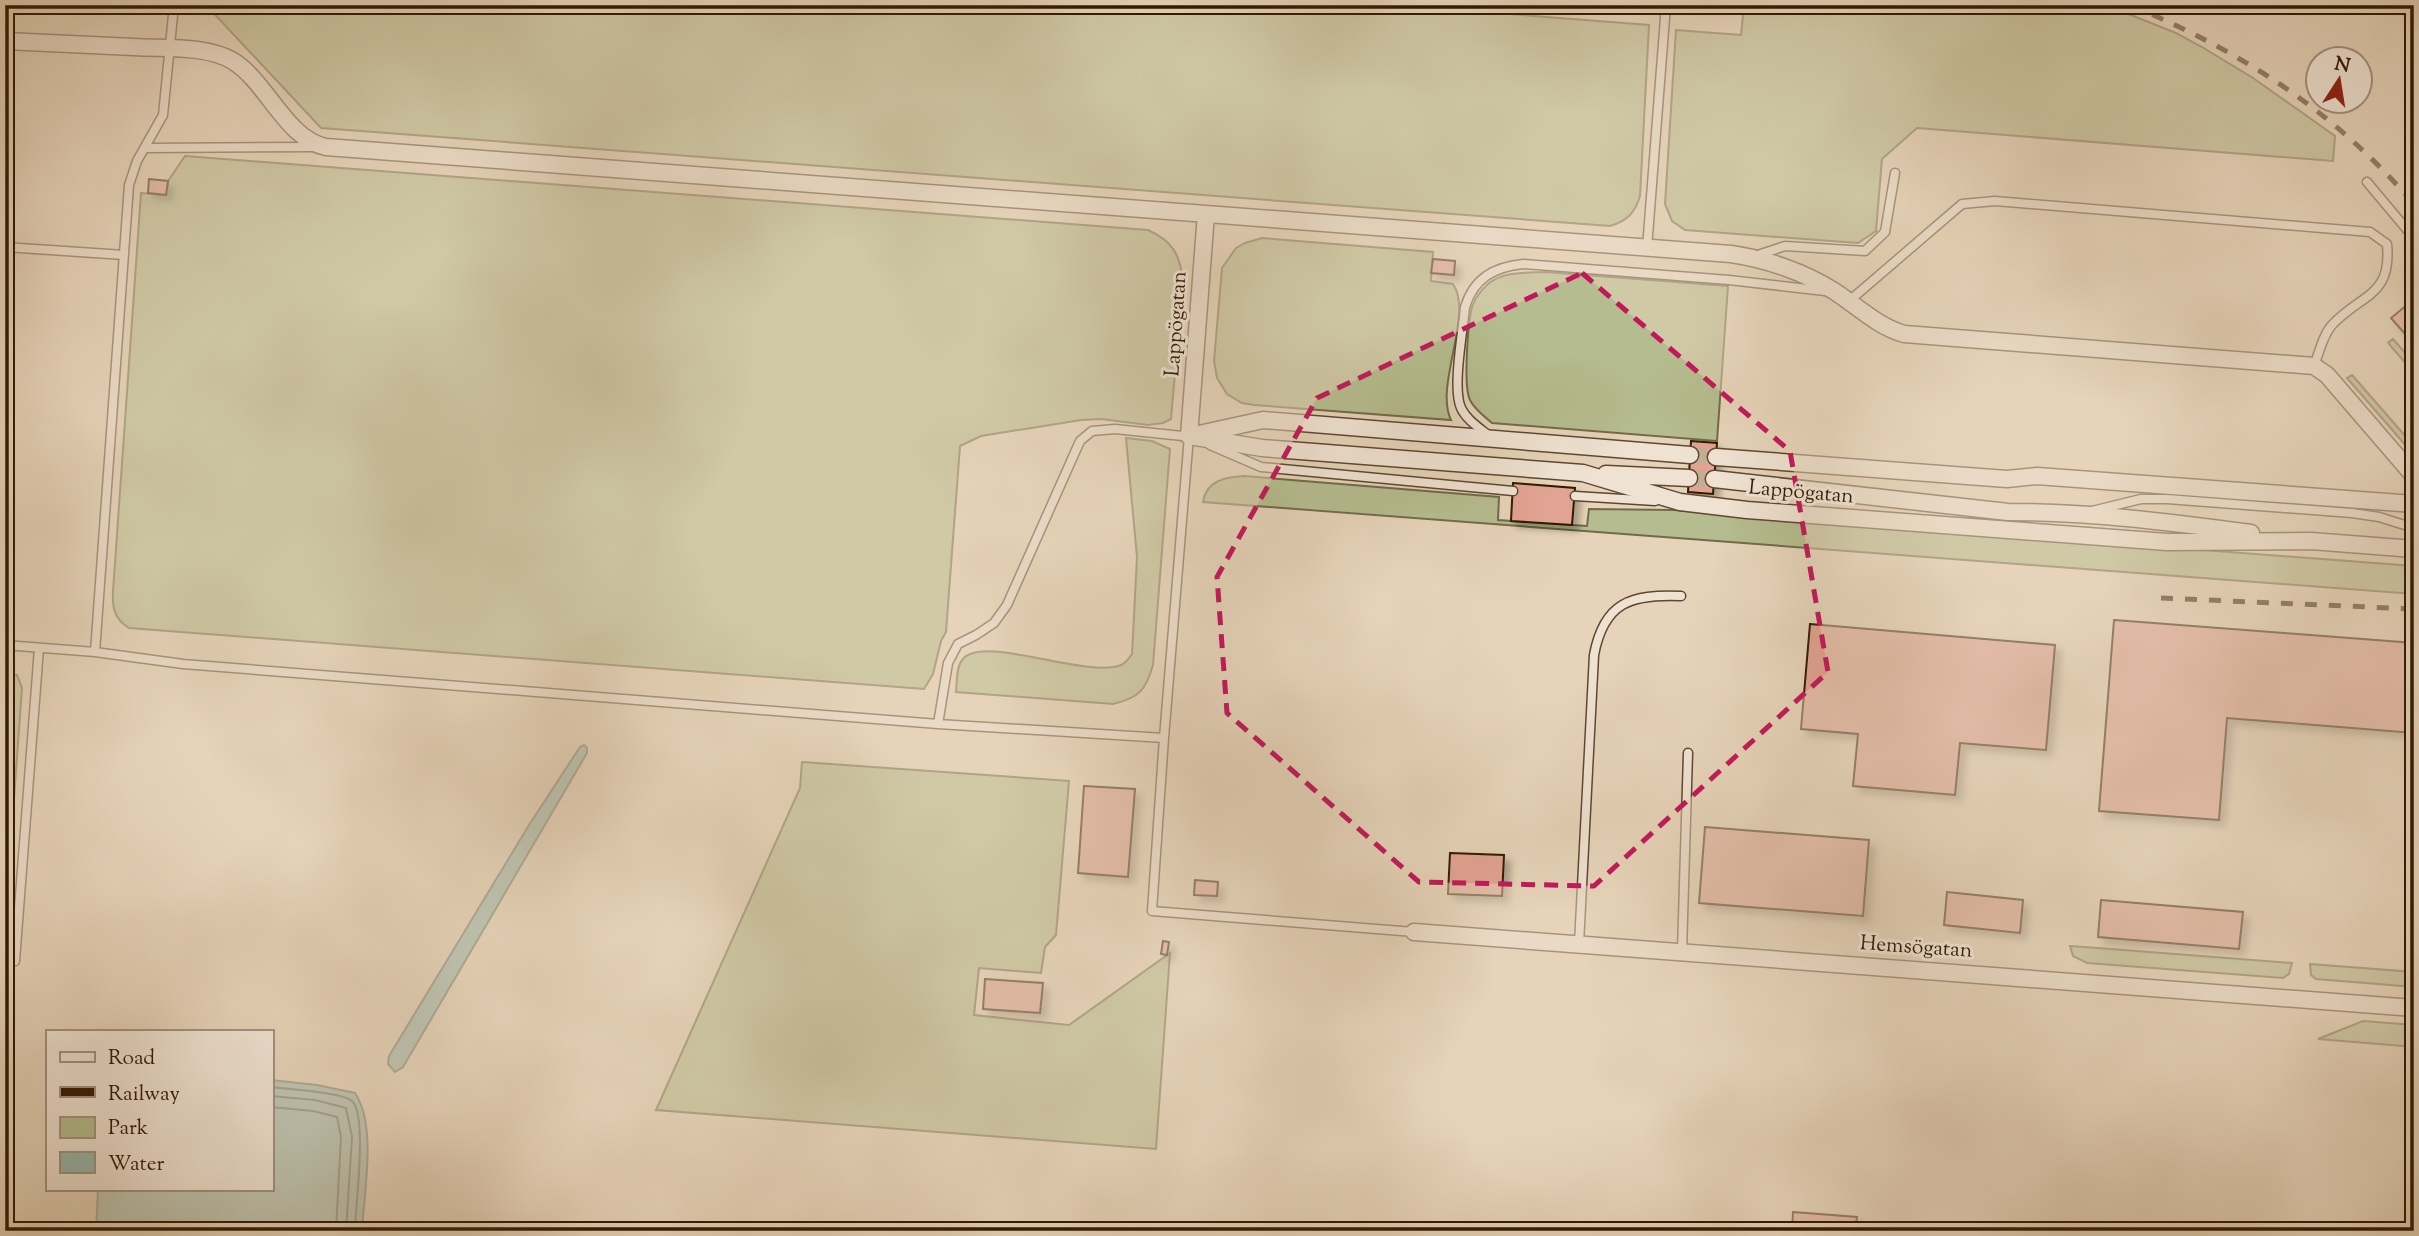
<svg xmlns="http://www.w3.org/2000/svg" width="2419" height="1236" viewBox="0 0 2419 1236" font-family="'Sorts Mill Goudy',serif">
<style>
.green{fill:#b5bc8f;stroke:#726b49;stroke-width:2}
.water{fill:#96b8af;stroke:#6d796a;stroke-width:2}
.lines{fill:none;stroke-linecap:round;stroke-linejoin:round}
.shore{stroke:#636959;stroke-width:2}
.building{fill:#e1a393;stroke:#301a03;stroke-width:2;filter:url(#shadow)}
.minor-tunnel{stroke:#c2ae95;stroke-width:16;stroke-dasharray:16 8;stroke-linecap:butt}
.service-casing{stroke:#5e4830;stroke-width:11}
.minor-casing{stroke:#5e4830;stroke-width:19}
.service{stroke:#efe2d2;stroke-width:8}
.minor{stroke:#efe2d2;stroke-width:16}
.rail{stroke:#301a03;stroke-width:5;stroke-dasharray:12 12;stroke-linecap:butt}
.marked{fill:none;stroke:#c2185b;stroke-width:5;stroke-dasharray:14 9;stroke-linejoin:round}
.labels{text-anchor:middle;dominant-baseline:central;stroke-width:6;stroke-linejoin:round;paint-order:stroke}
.street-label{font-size:21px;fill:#301a03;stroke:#efe2d2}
</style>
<defs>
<filter id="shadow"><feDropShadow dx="6" dy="6" stdDeviation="3.5" flood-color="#0004"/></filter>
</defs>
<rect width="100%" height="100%" fill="#e6d3b9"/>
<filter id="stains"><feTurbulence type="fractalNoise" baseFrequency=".00286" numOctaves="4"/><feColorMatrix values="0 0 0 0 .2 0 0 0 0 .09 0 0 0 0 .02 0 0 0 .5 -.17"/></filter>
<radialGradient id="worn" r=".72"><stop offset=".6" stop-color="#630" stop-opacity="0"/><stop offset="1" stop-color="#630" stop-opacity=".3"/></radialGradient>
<path class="green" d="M206,5H1395L1649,25L1640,196C1635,213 1627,221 1610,226L321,128Z
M1744,5H2106L2176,33L2202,47L2253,78L2335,136L2333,161L1917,128L1882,159L1876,231L1858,243L1685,230L1672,221L1665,204L1676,30L1741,35Z
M185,156L1148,230C1173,241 1180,255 1183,281L1171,419L1163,423L1148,425L1101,419L1081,420L981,436L960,446L946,632L941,641L933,674L924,689L129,628C114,619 112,607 113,591L141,193L166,195L168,181Z
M1262,238L1433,252L1431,281L1453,284C1474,314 1434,386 1451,420L1254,405L1242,403L1227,394L1217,378L1214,361L1222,268L1236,248L1245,243Z
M1546,272L1728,286L1717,441L1492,423C1484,416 1475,410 1470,400C1463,385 1468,323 1472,307C1475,299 1481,290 1488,284C1503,271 1527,273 1546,272Z
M2393,339L2414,363V373L2388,343Z
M2352,375L2414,446V455L2347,378Z
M1126,438L1152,441L1170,449L1153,665C1146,690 1139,698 1113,704L956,692C957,682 956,668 962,660C982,633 1086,679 1121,665C1126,663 1129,658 1132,654L1137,557Z
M1244,476L1499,497L1498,520L1587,526L1589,509L1674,510L2414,566V594L1203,502C1206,481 1225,477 1244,476Z
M5,671L17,675L22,688L5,924Z
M802,762L1069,781L1056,935L1045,947L1041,973L979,968L974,1015L1069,1025L1170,953L1156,1149L656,1110L800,788Z
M2070,946L2098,948L2292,963L2289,974L2283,978L2087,963L2073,956Z
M2310,964L2414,972V987L2316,979L2311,975Z
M2363,1021L2414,1025V1047L2318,1039Z"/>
<path class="water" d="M584,745L587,748V753L403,1067L395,1072L388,1064L389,1056L529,825L580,747Z
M271,1080L317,1085L355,1093C377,1126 364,1192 362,1231H96L98,1189H271Z"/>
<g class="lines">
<path class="shore" d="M271,1087C286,1089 343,1092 352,1101C368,1116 355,1207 355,1231
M271,1096L315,1100L346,1108L352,1137L346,1231
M271,1107L313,1111L337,1117L341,1137L336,1231"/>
</g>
<path class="building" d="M149,179L168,181L166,195L148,193Z
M1433,259L1455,261L1454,275L1431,273Z
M2414,299V344L2391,318Z
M1691,441L1717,443L1713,494L1688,492Z
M1513,483L1575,488L1572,525L1511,521Z
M2114,620L2414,643V733L2227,718L2219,820L2099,811Z
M1810,624L2055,645L2046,750L1960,743L1955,795L1853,786L1858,734L1801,729Z
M1084,786L1135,789L1128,877L1078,873Z
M1705,827L1869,840L1863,916L1699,903Z
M1450,853L1504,855L1502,896L1448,894Z
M1195,880L1218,882L1217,896L1194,895Z
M1947,892L2023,900L2020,933L1944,925Z
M2101,900L2243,912L2239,949L2098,937Z
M1163,941L1169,942L1167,955L1161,954Z
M985,979L1043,983L1040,1013L983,1009Z
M1793,1212L1857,1217L1855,1231H1792Z"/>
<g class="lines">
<path class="minor-tunnel" d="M1690,455L1716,457
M1689,478L1714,479"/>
<defs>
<path id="service" d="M147,148L316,147
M2367,182L2414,238
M5,247L124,255
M1647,248L1666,5
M1755,256L1785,246L1865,251L1885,232L1895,173
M1848,302L1962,204L1995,201L2370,232L2387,244C2392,297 2362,293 2332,325C2323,335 2319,353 2314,366
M1488,435C1478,427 1466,419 1461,408C1452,388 1463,331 1465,307C1474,278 1494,267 1523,264L1729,280L1825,291
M1189,436L1164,738L1152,911L1414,932
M1210,445L1261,467L1513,491
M1575,496L1655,501
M2092,511L2141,499H2167L2352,513L2379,517L2414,528
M5,645L95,652L183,664L938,724L1164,738
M95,652L129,185L137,161L163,115L174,5
M938,724L948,663L958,644L976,635L994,623L1007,605L1080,441L1092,431L1115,429L1192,437
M1579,944L1594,655C1604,602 1631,594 1681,596
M1682,951L1688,753
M5,960L15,961L39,648"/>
<path id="minor" d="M5,41C48,43 91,45 134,47C165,49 206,45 233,61C267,82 286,139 326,147L1731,254C1766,259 1804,272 1834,291C1857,306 1877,326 1904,334L2314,366L2327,375L2414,476
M1199,434L1263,420L1690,455
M1189,436L1262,448L1583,473L1680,502L1747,510L2167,542L2311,541L2414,549
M1189,436L1206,214
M1716,457L2007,479L2037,476L2414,504
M1606,474L1689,478
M1714,479L2008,512C2089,512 2171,522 2251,533
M1414,932L2414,1008"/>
</defs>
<use href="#service" class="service-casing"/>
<use href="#minor" class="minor-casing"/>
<use href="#service" class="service"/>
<use href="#minor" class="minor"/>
<path class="rail" d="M2130,5C2243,52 2334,111 2414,204
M2161,598L2414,609"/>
</g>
<path d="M0 0H2419V1236H0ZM1582,273L1790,451L1828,672L1594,886L1419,882L1227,713L1217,577L1317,398Z" fill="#e6d3b9" fill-opacity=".55" fill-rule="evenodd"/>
<path class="marked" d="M1582,273L1790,451L1828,672L1594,886L1419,882L1227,713L1217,577L1317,398Z"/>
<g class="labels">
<g class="street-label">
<text transform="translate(1177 324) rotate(-86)">Lappögatan</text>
<text transform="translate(1801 493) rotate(5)">Lappögatan</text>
<text transform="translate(1916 948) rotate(4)">Hemsögatan</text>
</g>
</g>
<rect width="2419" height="1236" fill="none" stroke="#e6d3b9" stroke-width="28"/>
<rect x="7" y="7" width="2405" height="1222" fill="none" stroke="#301a03" stroke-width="3.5"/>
<rect x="14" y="14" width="2391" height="1208" fill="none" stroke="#301a03" stroke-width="2"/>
<rect x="46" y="1030" width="228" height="161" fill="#efe2d2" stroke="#a3927f" stroke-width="2"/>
<rect x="60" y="1052" width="35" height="10" fill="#efe2d2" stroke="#a3927f" stroke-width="2"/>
<text x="108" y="1064" font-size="21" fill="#301a03">Road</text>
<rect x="60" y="1087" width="35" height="10" fill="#301a03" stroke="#a3927f" stroke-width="2"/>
<text x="108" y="1100" font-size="21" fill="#301a03">Railway</text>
<rect x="60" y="1117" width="35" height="21" fill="#b5bc8f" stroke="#a3927f" stroke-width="2"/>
<text x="108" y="1134" font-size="21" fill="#301a03">Park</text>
<rect x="60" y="1152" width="35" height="21" fill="#96b8af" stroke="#a3927f" stroke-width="2"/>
<text x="108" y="1170" font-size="21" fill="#301a03">Water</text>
<g transform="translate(2339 80) rotate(12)"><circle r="33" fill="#efe2d2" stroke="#a3927f" stroke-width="2"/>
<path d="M0-5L12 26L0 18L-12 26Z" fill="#8f2418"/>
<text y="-10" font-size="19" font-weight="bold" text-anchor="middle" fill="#301a03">N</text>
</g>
<rect width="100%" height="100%" filter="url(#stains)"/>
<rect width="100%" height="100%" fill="url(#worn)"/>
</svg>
